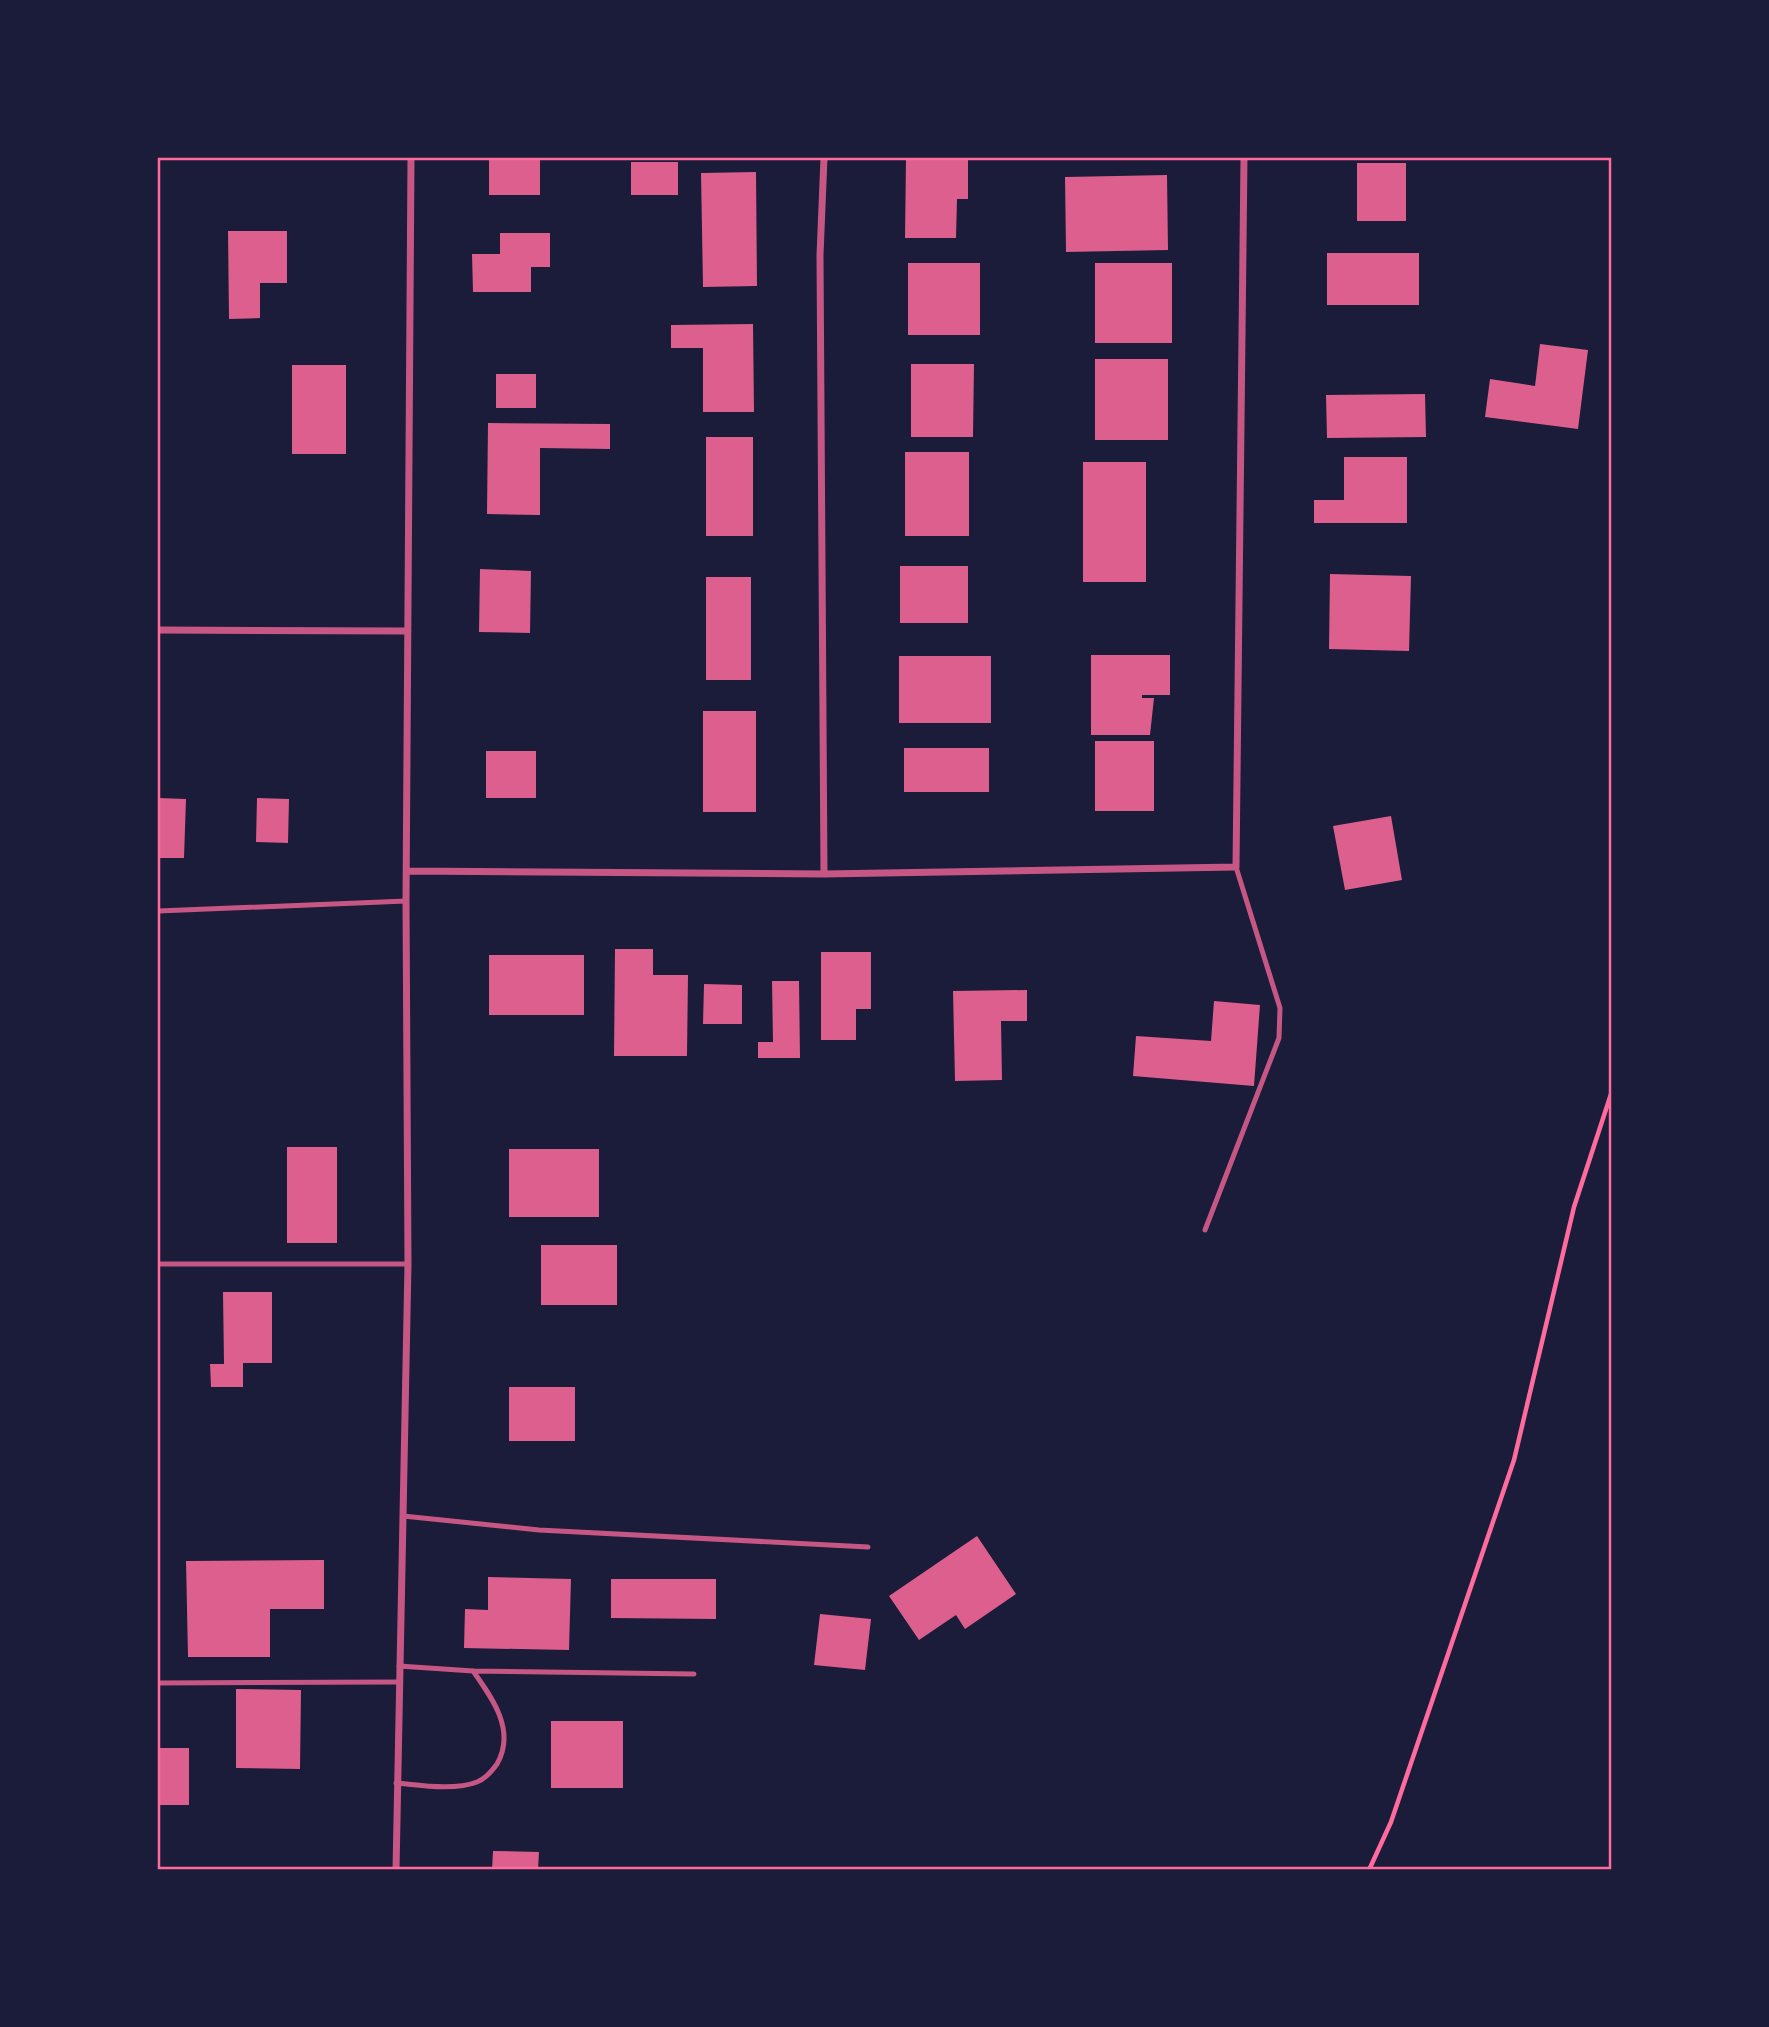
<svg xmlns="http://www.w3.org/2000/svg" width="1769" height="2027" viewBox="0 0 1769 2027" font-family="'Titillium Web',sans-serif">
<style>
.building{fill:#dd5f8e}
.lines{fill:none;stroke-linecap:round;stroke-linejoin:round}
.path{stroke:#ff6b9d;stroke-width:4.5}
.service{stroke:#c65784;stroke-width:5}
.minor{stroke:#c65784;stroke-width:7}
.neatline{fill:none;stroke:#ff6b9d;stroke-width:2.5}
</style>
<rect width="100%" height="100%" fill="#1b1b3a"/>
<path class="building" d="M489,158H540V195H489Z
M906,158H968V199H957L956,238H905Z
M631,162H678V195H631Z
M1357,163H1406V221H1357Z
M756,172L757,286L703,287L701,173Z
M1167,175L1168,250L1066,252L1065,177Z
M228,231H287V283H260V318L229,319Z
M500,233H550V267H531V292H473L472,254H500Z
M1327,253H1419V305H1327Z
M908,263H980V335H908Z
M1095,263H1172V343H1095Z
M753,324L754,412H703V348H671V325Z
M1540,344L1588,350L1578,429L1485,417L1490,379L1535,386Z
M1095,359H1168V440H1095Z
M911,364H974L973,437H911Z
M292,365H346V454H292Z
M496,374H536V408H496Z
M1425,394L1426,437L1327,438L1326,395Z
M488,423L610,424V449L540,448V515L487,514Z
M706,437H753V536H706Z
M905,452H969V536H905Z
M1344,457H1407V523H1314V500H1344Z
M1083,462H1146V582H1083Z
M900,566H968V623H900Z
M480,569L531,571L530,633L479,632Z
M1330,574L1411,576L1409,651L1329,649Z
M706,577H751V680H706Z
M1091,655H1170V695H1142V698H1154L1150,735H1091Z
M899,656H991V723H899Z
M703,711H756V812H703Z
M1095,741H1154V811H1095Z
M904,748H989V792H904Z
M486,751H536V798H486Z
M158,798L186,799L184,858H158Z
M257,798L289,799L288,843L256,842Z
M1391,816L1402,880L1345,890L1333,826Z
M615,949H653V975H688L687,1056H614Z
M821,952H871V1009H856V1040H821Z
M489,955H584V1015H489Z
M772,981H799L800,1058H758V1042H773Z
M704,984L742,985V1024H703Z
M1027,990V1021H1001L1002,1080L955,1081L953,991Z
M1214,1001L1260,1005L1254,1086L1133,1076L1136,1036L1211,1041Z
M287,1147H337V1243H287Z
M509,1149H599V1217H509Z
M541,1245H617V1305H541Z
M223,1292H272V1363H243V1387H211L210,1364H224Z
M509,1387H575V1441H509Z
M977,1536L1016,1594L965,1629L956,1615L919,1640L889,1596Z
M324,1560V1609H270V1657H188L186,1561Z
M488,1577L571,1579L569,1650L464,1648L465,1609L488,1610Z
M611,1579H716V1619L611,1618Z
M820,1614L871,1619L865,1670L814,1665Z
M236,1689L301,1690L300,1769L236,1768Z
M551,1721H623V1788H551Z
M158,1748H189V1805H158Z
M493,1851L539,1852L538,1870H492Z"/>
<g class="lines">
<path class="path" d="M1369,1870L1391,1822L1514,1460L1574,1207L1612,1091"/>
<path class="service" d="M158,911L406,901
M1205,1230L1279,1038L1280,1008L1236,867
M158,1264H408
M403,1516L539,1530L868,1547
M399,1666L473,1671L694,1674
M158,1683L398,1682
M396,1783C419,1785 454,1791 477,1782C485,1779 492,1771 497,1764C516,1731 493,1699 473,1671"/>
<path class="minor" d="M824,158L820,255L824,874
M158,630L408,631
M407,871L824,874L1236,867L1244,158
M396,1870L408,1264L406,901L411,158"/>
</g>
<rect width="1769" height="2027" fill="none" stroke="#1b1b3a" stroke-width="318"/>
<rect x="159" y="159" width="1451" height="1709" class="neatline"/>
</svg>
